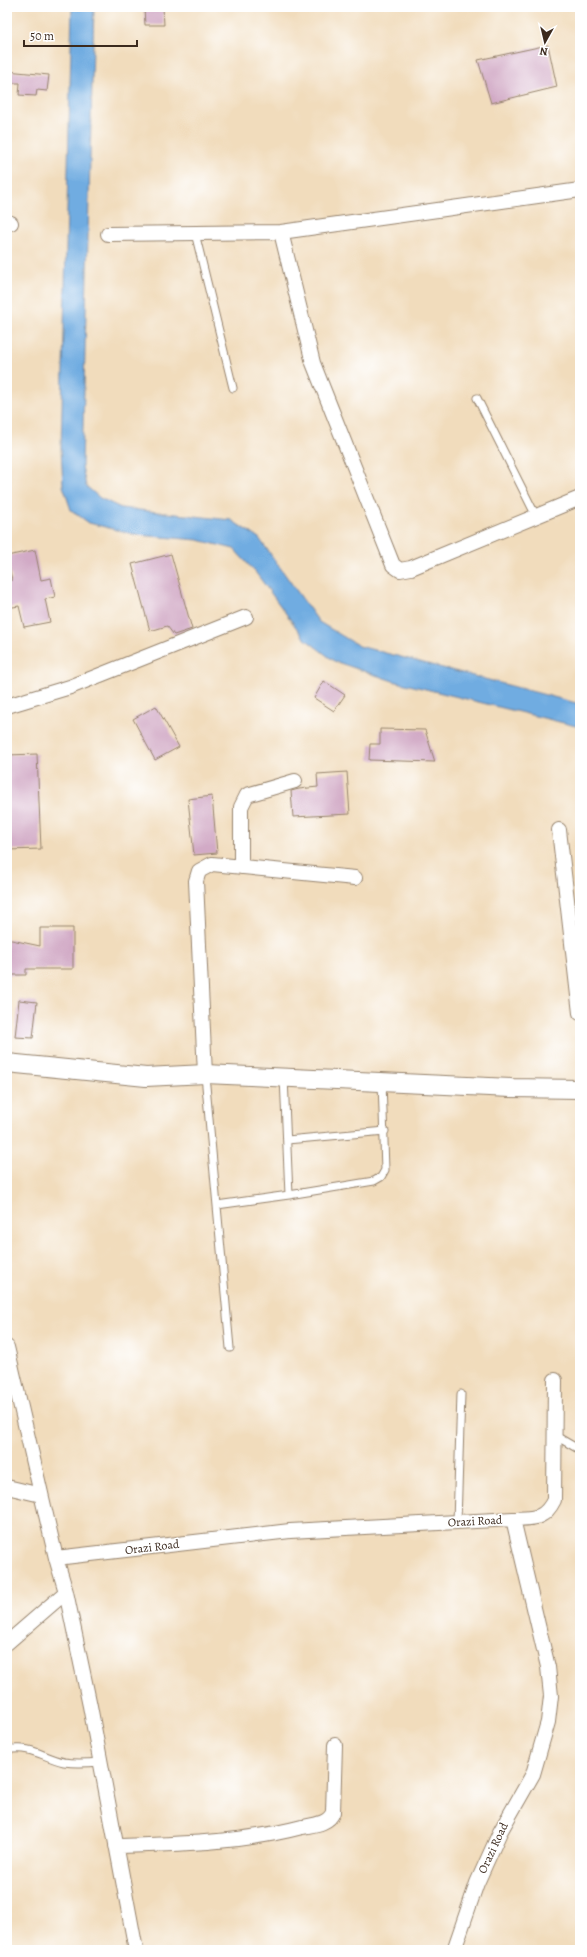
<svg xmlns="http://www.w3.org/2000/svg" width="587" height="1957" viewBox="0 0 587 1957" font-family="Alegreya,serif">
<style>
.water{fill:#6face1;stroke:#556b80}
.building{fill:#d2aac6}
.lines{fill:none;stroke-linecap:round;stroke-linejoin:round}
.service-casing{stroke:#96836d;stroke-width:9}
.minor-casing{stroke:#96836d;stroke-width:16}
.tertiary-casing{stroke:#96836d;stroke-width:20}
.service{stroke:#fff;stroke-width:7}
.minor{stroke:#fff;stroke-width:14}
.tertiary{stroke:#fff;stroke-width:18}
.labels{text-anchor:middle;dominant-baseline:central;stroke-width:3;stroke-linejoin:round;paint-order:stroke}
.street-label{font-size:12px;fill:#3b2a1e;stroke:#fff}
</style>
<rect width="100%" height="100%" fill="#fff"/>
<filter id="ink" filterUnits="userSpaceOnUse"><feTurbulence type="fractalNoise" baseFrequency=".025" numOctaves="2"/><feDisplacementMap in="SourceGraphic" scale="8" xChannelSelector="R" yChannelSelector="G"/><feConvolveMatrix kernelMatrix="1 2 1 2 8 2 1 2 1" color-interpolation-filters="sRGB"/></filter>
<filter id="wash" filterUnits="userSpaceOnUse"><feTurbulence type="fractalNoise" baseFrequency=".012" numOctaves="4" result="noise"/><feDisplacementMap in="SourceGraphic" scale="16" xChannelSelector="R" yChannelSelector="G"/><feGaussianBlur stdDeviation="0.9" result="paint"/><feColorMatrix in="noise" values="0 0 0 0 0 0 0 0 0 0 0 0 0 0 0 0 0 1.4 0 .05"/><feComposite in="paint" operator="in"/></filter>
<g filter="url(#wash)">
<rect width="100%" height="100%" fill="#f1dcbc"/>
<path class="water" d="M72,7H94L82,466L86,486L100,498L121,508L231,520L259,538L319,622L359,646L580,704V727L393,681L334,661L304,638L256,573L234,549L198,540L137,535L89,523L71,510L63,486L61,449Z"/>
<g id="blocks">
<path class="building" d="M144,7H163L164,25H145Z
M548,45L557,87L491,103L478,60Z
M7,71L49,75L47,91L37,90L36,96L19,95L20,83H7Z
M35,550L41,580L51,578L55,597L45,599L50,622L24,627L19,606L7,608V581L12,580L7,556Z
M171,554L192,629L174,635L167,626L150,631L132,564Z
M324,681L345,695L334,711L314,698Z
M156,706L179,747L155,760L133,719Z
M380,729L425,730L435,762L369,760L370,744H380Z
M37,754L41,849L7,850V755Z
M347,772L350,814L293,817L291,791L299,789L318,787L317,774Z
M212,796L217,853L194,855L188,799Z
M40,928H73V969H26V975H7V939L40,946Z
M19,1000L37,1002L33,1038L15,1037Z"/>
</g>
</g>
<g filter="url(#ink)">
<use href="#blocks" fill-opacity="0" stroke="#96836d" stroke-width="1"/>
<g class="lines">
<defs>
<path id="service" d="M195,233L233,388
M477,398L536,516
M205,1075L230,1348
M284,1077L289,1195
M287,1140L385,1131
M217,1205L289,1195L374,1181L381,1177L385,1170L382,1082
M554,1435L580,1450
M457,1522L461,1394
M7,1750C31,1745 42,1757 64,1762C76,1764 89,1763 101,1762"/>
<path id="minor" d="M7,222L11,223
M281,232L313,363L393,565L400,570L411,568L580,498
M108,234L281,232L580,190
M7,706L70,687L246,617
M559,830L580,1013
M241,867V807L247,795L295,781
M205,1074L196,881L199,871L212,864L355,878
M7,1347L56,1558L66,1592L90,1706L136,1950
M7,1487L41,1495
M513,1519C534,1518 544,1520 554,1500L555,1380
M56,1558L290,1531L513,1519L548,1667L551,1696L548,1722L533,1774L500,1832L477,1883L454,1950
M7,1643L66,1592
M116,1846C179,1844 241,1843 302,1827C313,1825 329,1824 333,1812L335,1745"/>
<path id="tertiary" d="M7,1063L146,1077L205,1074L511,1088L580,1089"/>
</defs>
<use href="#service" class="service-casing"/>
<use href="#minor" class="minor-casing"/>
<use href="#tertiary" class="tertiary-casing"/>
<use href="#service" class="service"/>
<use href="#minor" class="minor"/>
<use href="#tertiary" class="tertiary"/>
</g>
</g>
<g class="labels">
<g class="street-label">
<text transform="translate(475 1521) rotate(-3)">Orazi Road</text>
<text transform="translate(152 1547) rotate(-7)">Orazi Road</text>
<text transform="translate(493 1848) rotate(-65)">Orazi Road</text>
</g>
</g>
<rect width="587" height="1957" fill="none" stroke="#fff" stroke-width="24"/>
<g transform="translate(545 42) rotate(188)" stroke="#ffffff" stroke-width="3" paint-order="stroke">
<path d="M0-3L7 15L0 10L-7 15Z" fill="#3b2a1e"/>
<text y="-6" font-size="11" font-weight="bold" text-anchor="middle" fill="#3b2a1e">N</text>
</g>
<path d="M24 40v6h113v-6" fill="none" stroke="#3b2a1e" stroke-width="2"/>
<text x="30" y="40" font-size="12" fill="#3b2a1e" stroke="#ffffff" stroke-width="3" paint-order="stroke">50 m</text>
</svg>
